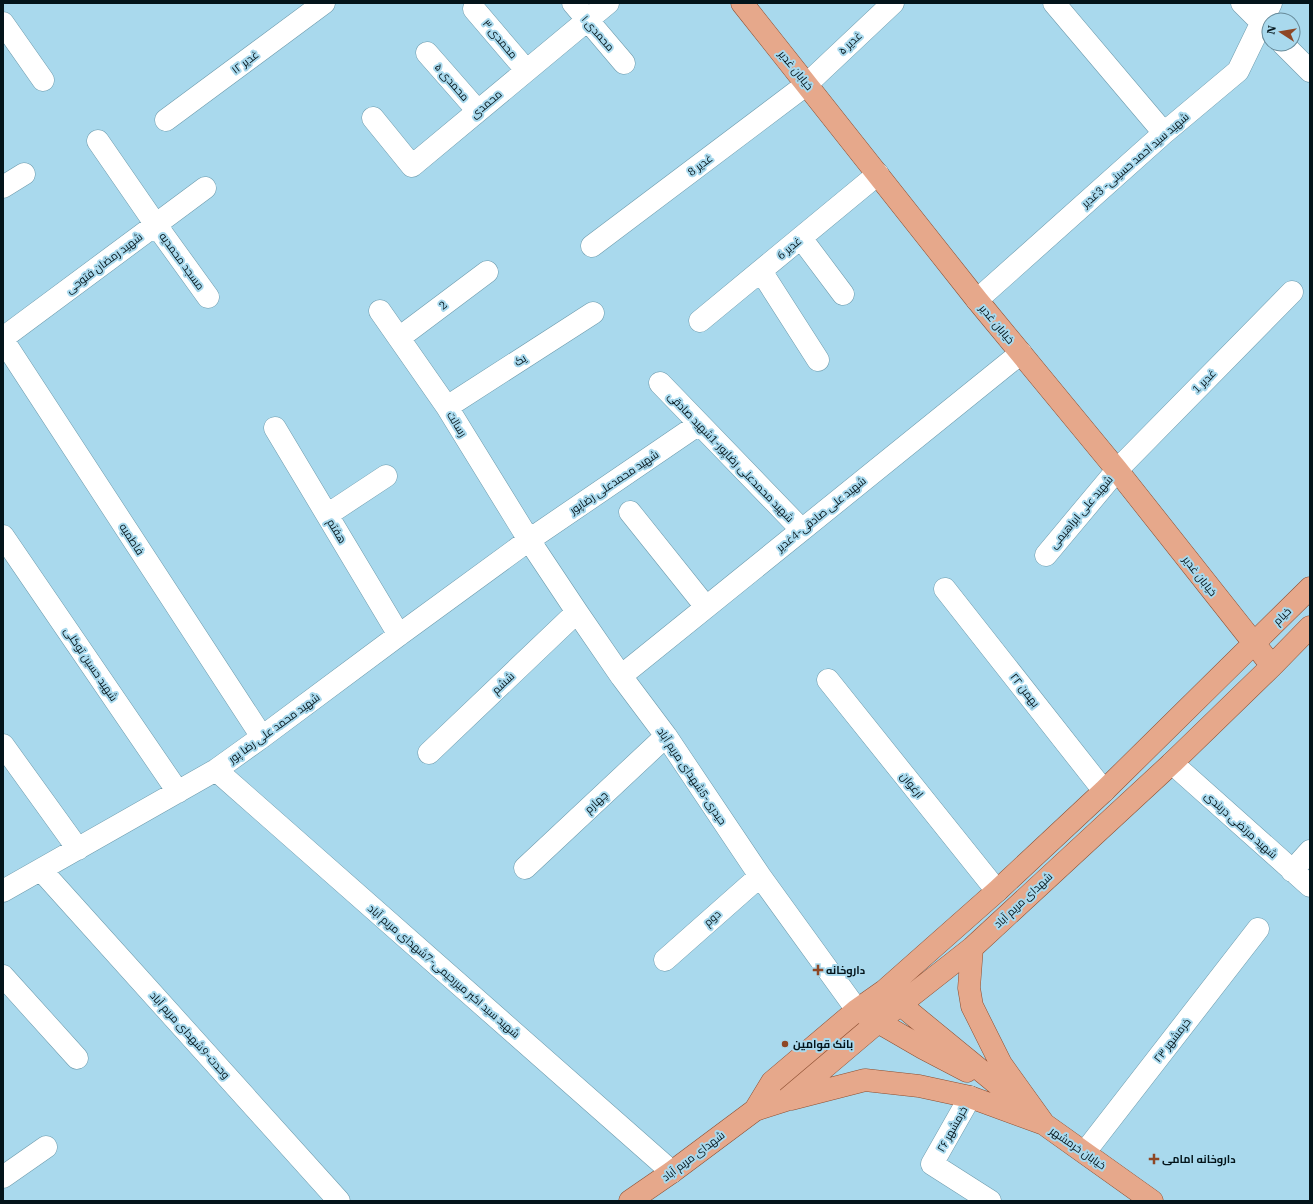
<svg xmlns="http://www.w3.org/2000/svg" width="1313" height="1204" viewBox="0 0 1313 1204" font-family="'IBM Plex Serif',Cairo,serif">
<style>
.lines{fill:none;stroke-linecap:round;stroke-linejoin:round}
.minor-casing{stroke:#6d9bad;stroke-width:23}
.major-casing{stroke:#8c4e31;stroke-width:23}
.minor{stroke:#fff;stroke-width:22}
.major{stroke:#e6a88b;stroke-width:22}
.poi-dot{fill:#8e4725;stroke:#a9d9ed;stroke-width:1.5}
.labels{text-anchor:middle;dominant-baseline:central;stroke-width:4;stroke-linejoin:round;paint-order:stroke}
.street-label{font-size:11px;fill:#03141a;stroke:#a9d9ed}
.poi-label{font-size:11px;font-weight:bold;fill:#03141a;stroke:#a9d9ed;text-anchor:start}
</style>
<rect width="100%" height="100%" fill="#a9d9ed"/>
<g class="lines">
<defs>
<path id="minor" d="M573,3L624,63
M1054,3L1164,133
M1242,3L1269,30
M474,9L526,70
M3,23L43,80
M1283,44L1310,71
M427,53L477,110
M373,118L412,166L608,3
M166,120L324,3
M98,141L156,225L208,297
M3,187L24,174
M801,238L843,294
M592,246L807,84L893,3
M761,271L818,360
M977,300L1164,133L1238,71L1271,3
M380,311L447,407L529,540L577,612L621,676L666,736L760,876L857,1010
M700,321L878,174
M3,338L205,188
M399,338L487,272
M3,340L262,737
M660,383L802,530
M447,407L593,313
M275,428L399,635
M630,512L706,607
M327,515L386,476
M3,536L178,792
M1046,555L1117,470L1292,292
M945,589L1104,791
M621,676L1021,353
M828,680L997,891
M3,745L78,849
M429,753L577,612
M1172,763L1310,886
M216,770L672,1172
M525,868L666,736
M41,870L339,1201
M1292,871L1310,851
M3,891L216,770L262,737L399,635L529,540L699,424
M665,960L760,876
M3,976L77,1058
M970,1097L932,1164L990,1201
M1085,1152L1258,929
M3,1177L46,1147"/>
<path id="major" d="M742,3L977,300L1117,470L1272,666
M890,996L1007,1092L1044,1124L1152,1201
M866,1015L923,1048L967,1071
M791,1099L865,1080L919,1086L970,1097L1044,1124L1001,1064L972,1006L969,988L972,948
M755,1110L772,1082L857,1010L884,991L997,891L1104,791L1310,588
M630,1201L672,1172L755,1110L786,1100L878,1022L972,948L1172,763L1272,666L1310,627"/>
</defs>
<use href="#minor" class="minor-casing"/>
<use href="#major" class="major-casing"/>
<use href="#minor" class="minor"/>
<use href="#major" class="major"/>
</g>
<g class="poi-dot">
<path d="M816 964h4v4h4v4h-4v4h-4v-4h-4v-4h4z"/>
<circle cx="785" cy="1044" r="4"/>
<path d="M1152 1153h4v4h4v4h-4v4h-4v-4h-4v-4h4z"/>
</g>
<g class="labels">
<g class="street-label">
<text transform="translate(598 33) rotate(49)">محمدی ۱</text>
<text transform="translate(500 39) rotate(50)">محمدی ۳</text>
<text transform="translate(850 43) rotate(-43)">غدیر ۵</text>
<text transform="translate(245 62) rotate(-37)">غدیر ۱۲</text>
<text transform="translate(796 70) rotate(51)">خیابان غدیر</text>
<text transform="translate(452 82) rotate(49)">محمدی ۵</text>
<text transform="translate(486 104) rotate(-40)">محمدی</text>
<text transform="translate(1135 160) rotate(-41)">شهید سید احمد حسینی- 3غدیر</text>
<text transform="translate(700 165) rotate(-37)">غدیر 8</text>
<text transform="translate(789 248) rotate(-40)">غدیر 6</text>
<text transform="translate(182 261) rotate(54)">مسجد محمدیه</text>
<text transform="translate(104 263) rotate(-37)">شهید رمضان فتوحی</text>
<text transform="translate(443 305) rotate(-37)">2</text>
<text transform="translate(997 324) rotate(50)">خیابان غدیر</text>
<text transform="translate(520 360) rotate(-33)">یک</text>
<text transform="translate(1204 381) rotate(-45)">غدیر 1</text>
<text transform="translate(457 424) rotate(58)">رسالت</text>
<text transform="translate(731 457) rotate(46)">شهید محمدعلی رضاپور-1شهید صادقی</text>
<text transform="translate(614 482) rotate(-34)">شهید محمدعلی رضاپور</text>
<text transform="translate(1081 512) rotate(-50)">شهید علی ابراهیمی</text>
<text transform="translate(821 514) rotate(-39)">شهید علی صادقی-4غدیر</text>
<text transform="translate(337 531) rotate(59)">هفتم</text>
<text transform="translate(132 539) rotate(57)">فاطمیه</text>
<text transform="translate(1200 576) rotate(52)">خیابان غدیر</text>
<text transform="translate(1282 616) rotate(-44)">خیام</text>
<text transform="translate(91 664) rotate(56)">شهید حسین توکلی</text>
<text transform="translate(503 683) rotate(-43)">ششم</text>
<text transform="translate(1025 690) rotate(52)">۲۲ بهمن</text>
<text transform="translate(274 728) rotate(-36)">شهید محمد علی رضا پور</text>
<text transform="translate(692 776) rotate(56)">حیدری-5شهدای مریم آباد</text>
<text transform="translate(912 785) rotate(51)">ارغوان</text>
<text transform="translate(596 802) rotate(-43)">چهارم</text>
<text transform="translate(1241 825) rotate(42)">شهید مرتضی دربندی</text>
<text transform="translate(1023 900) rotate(-43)">شهدای مریم آباد</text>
<text transform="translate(712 918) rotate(-42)">دوم</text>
<text transform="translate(444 971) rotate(41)">شهید سید اکبر میررحیمی-7شهدای مریم آباد</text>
<text transform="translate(190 1035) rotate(48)">وحدت-9شهدای مریم آباد</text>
<text transform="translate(1172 1040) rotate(-52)">خرمشهر ۲۳</text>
<text transform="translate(952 1129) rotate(-61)">خرمشهر ۲۶</text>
<text transform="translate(1078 1148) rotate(35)">خیابان خرمشهر</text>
<text transform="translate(693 1156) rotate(-37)">شهدای مریم آباد</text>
</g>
<g class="poi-label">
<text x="826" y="970">داروخانه</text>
<text x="793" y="1044">بانک قوامین</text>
<text x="1162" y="1159">داروخانه امامی</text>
</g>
</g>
<rect width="1313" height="1204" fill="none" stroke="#03141a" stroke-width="8"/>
<g transform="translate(1281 32) rotate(282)"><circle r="19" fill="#a9d9ed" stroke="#678a99"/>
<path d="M0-3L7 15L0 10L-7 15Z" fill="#8e4725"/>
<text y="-6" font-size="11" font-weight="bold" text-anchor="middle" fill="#03141a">N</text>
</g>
</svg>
